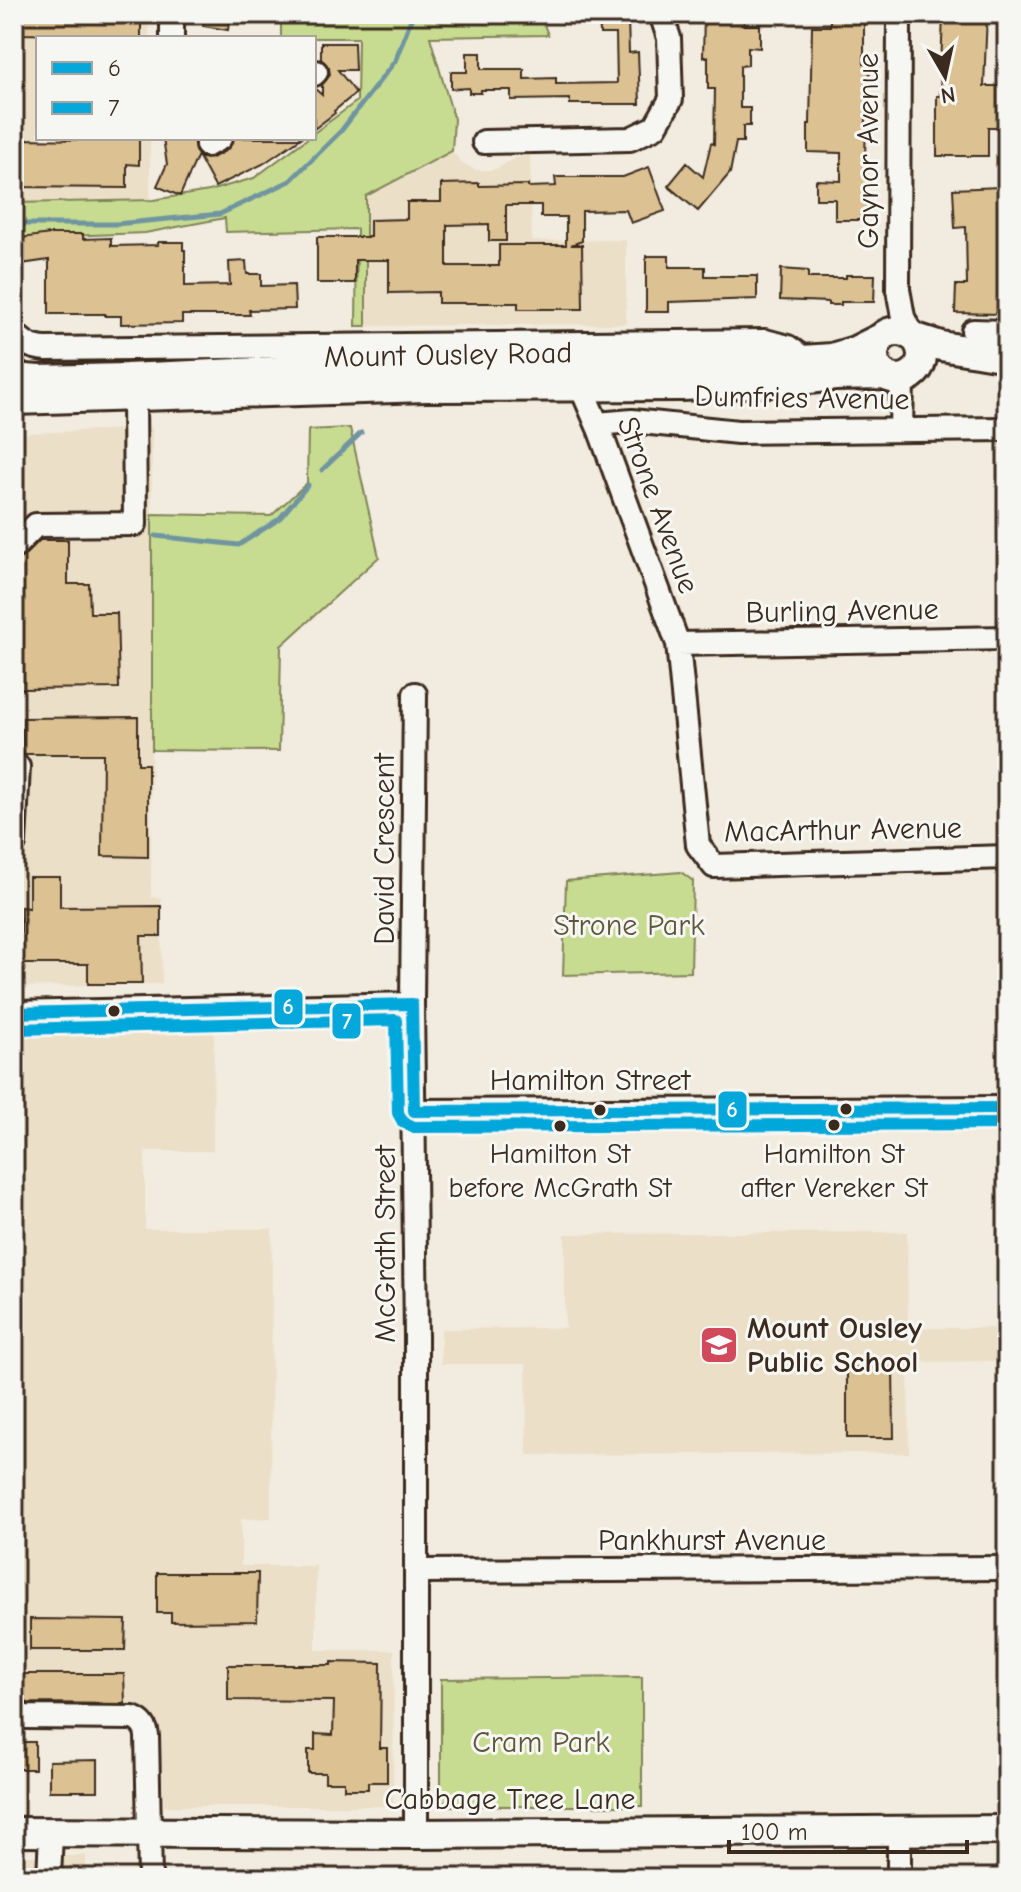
<svg xmlns="http://www.w3.org/2000/svg" width="1021" height="1892" viewBox="0 0 1021 1892" font-family="'Comic Neue',sans-serif">
<style>
.built{fill:#ebdfc8}
.green{fill:#c7dc91;stroke:#818358;stroke-width:2}
.lines{fill:none;stroke-linecap:round;stroke-linejoin:round}
.stream{stroke:#7095a0;stroke-width:5}
.building{fill:#dcc292;stroke:#3b2a1e;stroke-width:2;fill-rule:evenodd}
.minor-casing{stroke:#3b2a1e;stroke-width:28}
.major-casing{stroke:#3b2a1e;stroke-width:34}
.minor{stroke:#f6f6f2;stroke-width:22}
.major{stroke:#f6f6f2;stroke-width:28}
.bus-1-casing{stroke:#f6f6f2;stroke-width:18}
.bus-2-casing{stroke:#f6f6f2;stroke-width:18}
.bus-1{stroke:#06a7da;stroke-width:12}
.bus-2{stroke:#06a7da;stroke-width:12}
.bus-dot{fill:#3b2a1e;stroke:#f6f6f2;stroke-width:3}
.labels{text-anchor:middle;dominant-baseline:central;stroke-width:6;stroke-linejoin:round;paint-order:stroke}
.bus-label{font-size:28px;fill:#3b2a1e;stroke:#f6f6f2}
.street-label{font-size:30px;fill:#3b2a1e;stroke:#f6f6f2}
.park-label{font-size:30px;fill:#5e563b;stroke:#f6f6f2}
.poi-label{font-size:30px;font-weight:bold;fill:#3b2a1e;stroke:#f6f6f2;text-anchor:start}
.line-badge{stroke:#f6f6f2;stroke-width:3}
.badge-label{font-size:22px;text-anchor:middle;font-weight:bold;fill:#fff}
</style>
<rect width="100%" height="100%" fill="#f1ecdf"/>
<filter id="ink" filterUnits="userSpaceOnUse"><feTurbulence type="fractalNoise" baseFrequency=".0125" numOctaves="2"/><feDisplacementMap in="SourceGraphic" scale="16" xChannelSelector="R" yChannelSelector="G"/><feConvolveMatrix kernelMatrix="1 2 1 2 8 2 1 2 1" color-interpolation-filters="sRGB"/></filter>
<g filter="url(#ink)">
<path class="built" d="M14,14H149V38H38V138H150V201L14,203Z
M452,151L461,162L476,170H492L500,167L514,158L530,156L532,241L626,240V324L366,326V196Z
M152,428L151,897L161,898L162,984L14,987V439L29,433Z
M214,1033L213,1151H145V1229H272L271,1518L241,1519V1566H316V1650H394L393,1806H164L159,1728L133,1708H14V1036Z
M907,1232L908,1328H997V1361L908,1362L909,1453L527,1455L526,1364H441V1329L565,1328V1234Z
M14,1856H86V1878H14Z"/>
<path class="green" d="M281,14H540L548,35L430,37L454,119L452,151L366,196V326H356L357,229L226,232L225,218L145,233L14,238V203L153,200L209,191L254,178L308,138H314V133L357,101L358,38H281Z
M350,428L379,557L281,646L279,751L152,750V514L271,516L307,483L308,430Z
M681,872L693,881L691,972L563,975L566,881Z
M642,1677V1806H448L441,1799V1679Z"/>
<g class="lines">
<path class="stream" d="M14,224H116L220,214L290,181L341,131L395,61L413,14
M322,470L361,433
M156,536L239,545L279,519L308,485"/>
</g>
<path class="building" d="M14,14H141V38H93L94,35L14,34Z
M205,14H230L228,30L203,26Z
M599,14H622V18H628L629,53L638,52L640,104H570V99L511,100V90H481V93H469V88L451,89V72H467V53H481V69H524V79L556,78V84L617,83L616,34H600Z
M704,14H744V25H760V48L748,47V65L740,66V108H750V126H743V142H736L730,173L698,211L668,186L687,163L703,177L711,143L714,144L715,89H708V57H703Z
M830,14H864V64H870L869,87H867L865,158H866V220H835V199H816V180L841,181V153L808,152V124H810L812,26H830Z
M943,14H987L984,86H1007V127H988V156H937V96H940Z
M321,43H354L355,70H338L356,93L334,111L335,113L314,129V88L322,95V85L330,75L329,68L321,59Z
M92,138H139V165L127,164V188L14,187V139L92,140Z
M163,138H193L195,151L198,155L180,196L157,186L167,164Z
M235,138H301L263,164L215,187L199,157L206,159L214,157L227,150Z
M649,167L665,211L631,223L626,210L582,211V241L571,245H582L583,309H518V303H438V292L389,293V260H355V283H317V237H370V220L407,219V202H441V184L479,183V186L528,185V187L556,186L555,177H623ZM506,205H541V217H566V245H499V266H447V225L489,224V241H506Z
M1000,187L1002,231H1007V300H1000L999,314L955,313L956,285H967L966,227L955,228L953,189Z
M50,234H83V239L111,238V246L158,245V242H183V250H185V286L230,285L229,262L246,261L247,274H261V286L294,285L295,309L249,310L250,315H182V323L121,324V316H105V314H49V260L14,265V239Z
M646,256H669V267H705V276H757V299L669,302V312H646Z
M781,269L808,271V278H846V275H875L874,302H841V305H828V302L780,300Z
M40,540H68V584H89L90,613H117L119,688L21,689V676L14,675V561L23,557Z
M138,717V764H148V857L102,856L103,754H23V718Z
M29,877H60V907L161,906V936H141L142,984H88V964H21V907L29,908Z
M847,1368H893L894,1438H847Z
M157,1573H258L257,1621L171,1622V1613H157Z
M30,1619L126,1620L125,1650H30Z
M331,1662L381,1663L380,1748H387V1782H368V1789H344V1782H325V1773H308V1750H315V1734L333,1735L334,1701L228,1700V1665H331Z
M23,1674H124L125,1704L28,1703L23,1701Z
M14,1742H35V1769H14Z
M98,1760V1791H49V1761Z"/>
<g class="lines">
<defs>
<path id="minor" d="M172,14V38
M899,14L898,289L903,317L911,334
M314,74L316,72
M207,138V145L220,138
M484,142L630,139L655,127L671,99L669,38L661,14
M973,331L1007,332
M14,333C24,344 32,348 46,349L765,341L788,347L806,360
M581,387L600,431L678,644L698,845L714,866L1007,857
M597,424L632,421L738,432L1007,429
M901,430L902,379
M14,547L36,525L135,524L134,397
M678,644L1007,638
M14,767H18L14,843
M412,1004L415,694
M14,1013L412,1004L416,1336V1834
M414,1111L1007,1108
M416,1571L1007,1568
M14,1712L25,1717L133,1718C141,1721 146,1727 147,1736L150,1878
M899,1831V1878
M49,1878L51,1833"/>
<path id="major" d="M874 355a24 24 0 1 1 48 0a24 24 0 1 1-48 0Z
M916,338L941,346L1007,357
M14,378L38,380L126,378L391,366L742,364L832,358L855,351L881,338
M14,400L426,387L682,386L791,381L835,376L883,375
M14,1832L416,1834L1007,1830"/>
</defs>
<use href="#minor" class="minor-casing"/>
<use href="#major" class="major-casing"/>
<use href="#minor" class="minor"/>
<use href="#major" class="major"/>
<defs>
<path id="bus-1" d="M14,1013L412,1004L414,1111L1007,1108"/>
<path id="bus-2" d="M14,1029L396,1020L398,1113L403,1122L413,1127L1007,1124"/>
</defs>
<use href="#bus-1" class="bus-1-casing"/>
<use href="#bus-2" class="bus-2-casing"/>
<use href="#bus-1" class="bus-1"/>
<use href="#bus-2" class="bus-2"/>
</g>
</g>
<defs>
<symbol id="school-square" viewBox="-11 -11 22 22"><rect x="-9" y="-9" width="18" height="18" rx="4" fill="#d1495b" stroke="#f6f6f2"/><path d="M0-5L7-2L0 1L-7-2ZM-4 1L0 2.5L4 1V4Q0 6-4 4Z" fill="#fff"/></symbol>
</defs>
<g fill-rule="evenodd">
<use href="#school-square" x="697" y="1323" width="44" height="44"/>
</g>
<g class="bus-dot">
<circle cx="114" cy="1011" r="7"/>
<circle cx="846" cy="1109" r="7"/>
<circle cx="600" cy="1110" r="7"/>
<circle cx="834" cy="1125" r="7"/>
<circle cx="560" cy="1126" r="7"/>
</g>
<g class="labels">
<g class="bus-label">
<text x="560" y="1154">Hamilton St<tspan x="560" dy="34">before McGrath St</tspan></text>
<text x="834" y="1154">Hamilton St<tspan x="834" dy="34">after Vereker St</tspan></text>
</g>
<g class="street-label">
<text transform="translate(868 151) rotate(-90)">Gaynor Avenue</text>
<text transform="translate(448 355) rotate(-1)">Mount Ousley Road</text>
<text transform="translate(802 398) rotate(1)">Dumfries Avenue</text>
<text transform="translate(658 505) rotate(70)">Strone Avenue</text>
<text transform="translate(842 611) rotate(-1)">Burling Avenue</text>
<text transform="translate(843 830) rotate(-1)">MacArthur Avenue</text>
<text transform="translate(384 849) rotate(-90)">David Crescent</text>
<text x="590" y="1080">Hamilton Street</text>
<text transform="translate(385 1244) rotate(-90)">McGrath Street</text>
<text x="712" y="1540">Pankhurst Avenue</text>
<text x="510" y="1799">Cabbage Tree Lane</text>
</g>
<g class="park-label">
<text x="629" y="925">Strone Park</text>
<text x="541" y="1742">Cram Park</text>
</g>
<g class="poi-label">
<text x="747" y="1328">Mount Ousley<tspan x="747" dy="34">Public School</tspan></text>
</g>
</g>
<g class="line-badge">
<rect x="273" y="988" width="31" height="38" rx="8" fill="#06a7da"/>
<rect x="331" y="1002" width="31" height="38" rx="8" fill="#06a7da"/>
<rect x="717" y="1090" width="31" height="39" rx="8" fill="#06a7da"/>
</g>
<g class="badge-label">
<text x="288" y="1014">6</text>
<text x="347" y="1029">7</text>
<text x="732" y="1117">6</text>
</g>
<rect width="1021" height="1892" fill="none" stroke="#f6f6f2" stroke-width="48"/>
<rect x="24" y="24" width="973" height="1844" fill="none" stroke="#3b2a1e" stroke-width="3" filter="url(#ink)"/>
<rect x="36" y="36" width="280" height="104" fill="#f6f6f2" stroke="#aba49d" stroke-width="2"/>
<rect x="52" y="62" width="40" height="12" fill="#06a7da" stroke="#aba49d" stroke-width="2"/>
<text x="108" y="76" font-size="24" fill="#3b2a1e">6</text>
<rect x="52" y="102" width="40" height="12" fill="#06a7da" stroke="#aba49d" stroke-width="2"/>
<text x="108" y="116" font-size="24" fill="#3b2a1e">7</text>
<g transform="translate(945 76) rotate(171)" stroke="#f6f6f2" stroke-width="6" paint-order="stroke">
<path d="M0-6L14 30L0 20L-14 30Z" fill="#3b2a1e"/>
<text y="-12" font-size="22" font-weight="bold" text-anchor="middle" fill="#3b2a1e">N</text>
</g>
<path d="M729 1840v12h238v-12" fill="none" stroke="#3b2a1e" stroke-width="4"/>
<text x="741" y="1840" font-size="24" fill="#3b2a1e" stroke="#f6f6f2" stroke-width="6" paint-order="stroke">100 m</text>
</svg>
